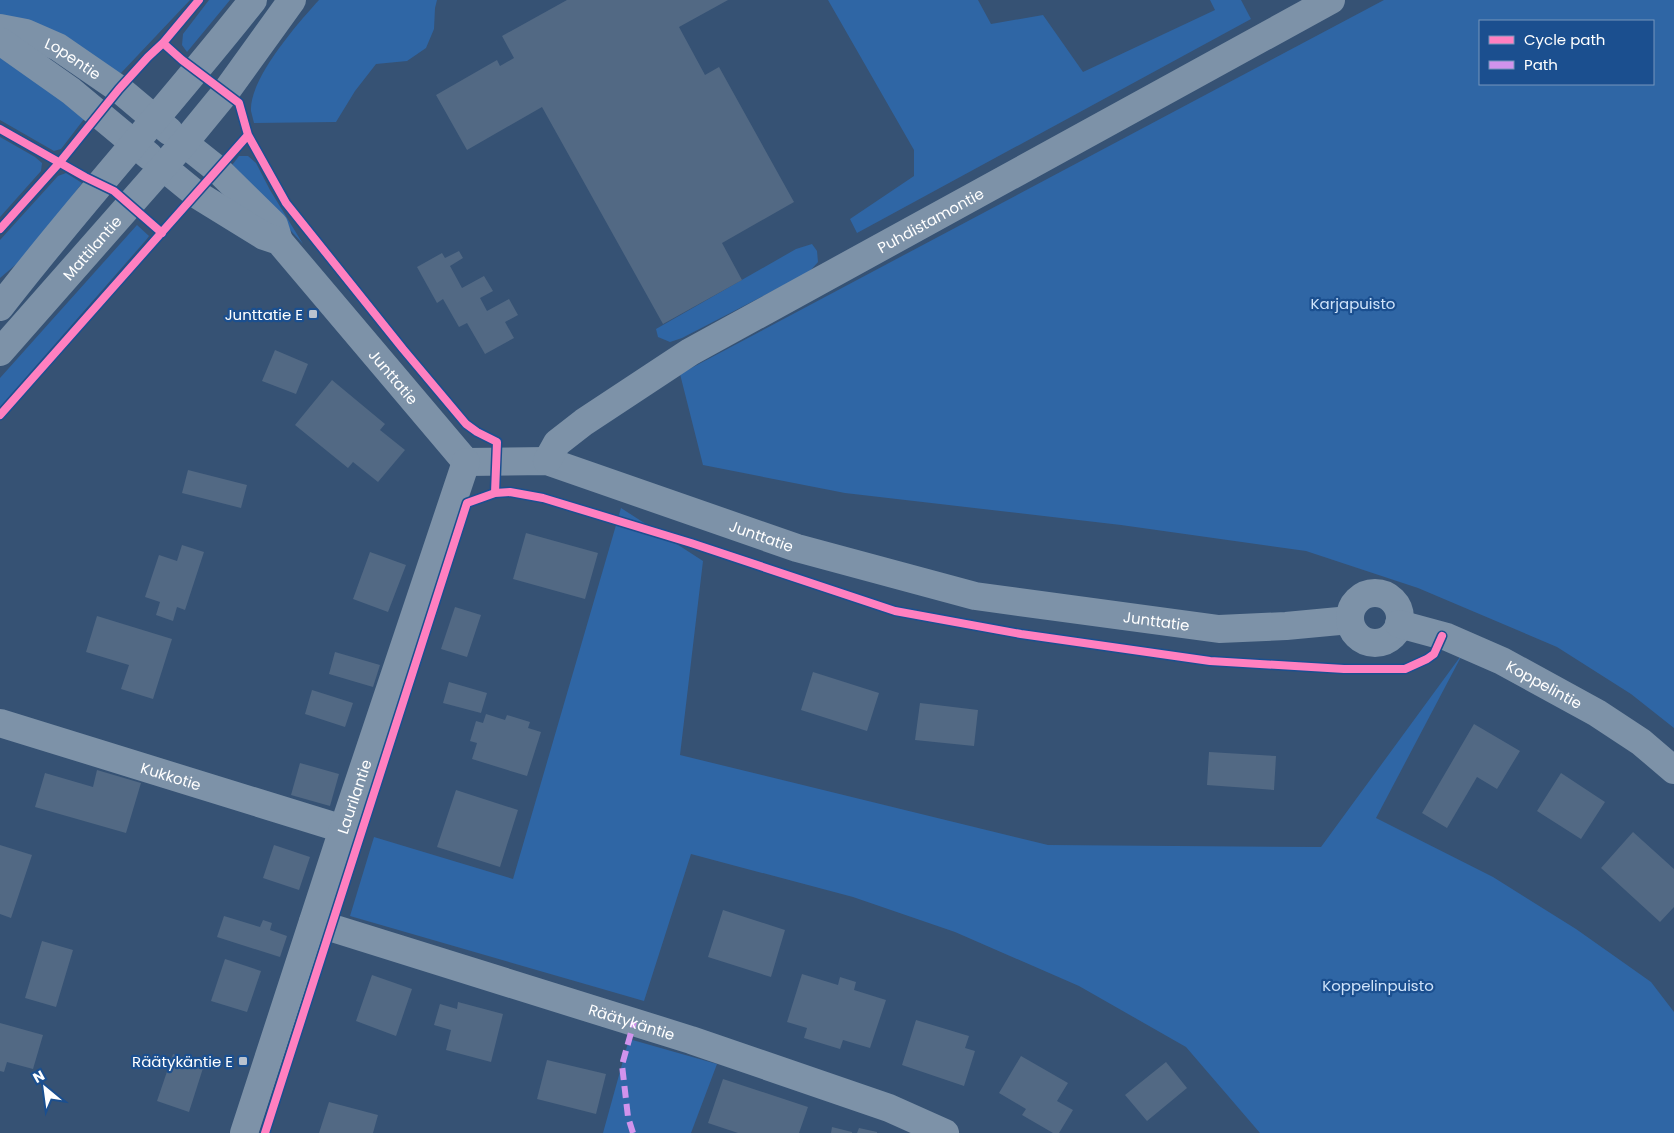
<svg xmlns="http://www.w3.org/2000/svg" width="1674" height="1133" viewBox="0 0 1674 1133" font-family="Poppins,sans-serif">
<style>
.green{fill:#2f66a5;fill-rule:evenodd}
.building{fill:#526984}
.lines{fill:none;stroke-linecap:round;stroke-linejoin:round}
.minor{stroke:#7d92a8;stroke-width:28}
.tertiary{stroke:#7d92a8;stroke-width:28}
.quiet{stroke:#d193ec;stroke-width:6;stroke-dasharray:12 6;stroke-linecap:butt}
.cycleway-casing{stroke:#1b4f8f;stroke-width:11}
.cycleway{stroke:#ff80c0;stroke-width:8}
.poi-dot{fill:#b9c2ce;stroke:#1b4f8f;stroke-width:2}
.labels{text-anchor:middle;dominant-baseline:central;stroke-width:4.5;stroke-linejoin:round;paint-order:stroke}
.street-label{font-size:15px;fill:#fff;stroke:#1b4f8f}
.park-label{font-size:15px;fill:#cfe3fa;stroke:#1b4f8f}
.poi-label{font-size:15px;fill:#fff;stroke:#1b4f8f;text-anchor:end}
</style>
<rect width="100%" height="100%" fill="#365274"/>
<path class="green" d="M0,0H190L121,73L115,72L0,15Z
M209,0H230L187,52L182,45L183,34Z
M319,0H437L435,8L434,29L426,48L407,61L376,64L355,91L336,122L254,123C253,119 252,115 251,111C249,79 298,23 319,0Z
M828,0H978L991,24L1043,15L1083,72L1215,10L1210,0H1241L1251,19L857,233L850,219L914,176V150Z
M1384,0H1674V728L1631,694L1557,647L1418,588L1306,551L1121,525L845,493L703,465L680,374ZM1480,21H1653V84H1480Z
M0,51L84,119L61,149L54,151L0,120Z
M0,137L35,157L42,163L41,171L0,217Z
M239,156H248L256,163L270,190L303,244L271,209L229,169Z
M66,173L82,183L33,250L0,278V240L58,176Z
M137,225L149,236L146,240L0,407V378Z
M812,244L817,251L818,262L809,272L682,338L670,342L658,337L656,329L796,249Z
M621,508L703,561L680,755L1048,845L1321,847L1463,653L1376,818L1493,877L1576,929L1651,982L1674,1012V1133H1260L1186,1047L1079,986L955,932L853,897L691,854L644,1001L350,916L374,837L513,879Z
M629,1039L717,1064L691,1133H603Z"/>
<path class="building" d="M567,0H728L679,27L705,75L719,67L794,202L722,243L742,280L663,324L542,107L467,150L436,95L497,60L500,66L514,58L502,36Z
M459,251L463,258L450,266L462,288L484,276L493,291L480,298L487,311L509,299L518,315L505,322L514,338L485,354L467,323L459,327L443,299L437,303L417,267L442,253L445,258Z
M275,350L308,364L296,394L262,381Z
M332,380L385,424L380,430L405,450L378,482L353,462L348,468L295,425Z
M188,470L247,485L241,508L182,493Z
M526,533L598,553L585,599L513,579Z
M182,545L204,552L185,610L177,607L173,621L156,615L160,602L145,597L159,555L177,561Z
M370,552L406,565L388,612L353,599Z
M455,607L481,615L467,657L441,649Z
M97,616L172,639L153,699L121,689L129,665L86,652Z
M335,652L380,665L373,687L329,674Z
M813,672L879,693L867,731L801,710Z
M449,682L487,693L481,713L443,703Z
M312,690L353,703L345,727L305,714Z
M920,703L978,710L974,746L915,740Z
M486,714L505,720L507,715L530,722L528,728L541,732L527,776L472,759L477,743L470,741L476,721L483,723Z
M1474,724L1520,751L1497,789L1477,777L1447,828L1422,813Z
M1209,752L1276,756L1274,790L1207,785Z
M300,763L339,774L330,806L291,795Z
M97,770L141,783L126,833L35,807L45,773L93,787Z
M1561,773L1605,802L1581,839L1537,811Z
M456,790L518,810L500,867L437,847Z
M1633,832L1674,869V907L1660,922L1601,868Z
M0,845L32,855L11,918L0,914Z
M274,845L310,857L299,890L263,878Z
M723,910L785,930L771,977L708,957Z
M224,916L260,927L263,920L272,923L270,930L287,936L280,957L217,937Z
M42,941L73,950L56,1007L25,998Z
M225,959L261,971L247,1012L211,1001Z
M802,974L838,985L840,977L856,982L854,990L886,1000L870,1048L843,1040L840,1049L804,1038L807,1028L787,1022Z
M372,975L412,989L396,1036L356,1021Z
M458,1002L503,1014L491,1062L446,1050L451,1030L434,1025L440,1004L457,1009Z
M916,1020L969,1036L965,1048L975,1051L964,1086L902,1065Z
M0,1023L43,1035L33,1069L7,1062L4,1072L0,1071Z
M173,1054L204,1065L189,1112L157,1101Z
M1021,1056L1068,1083L1057,1101L1073,1110L1059,1133H1053L1022,1115L1026,1109L999,1093Z
M547,1060L606,1074L596,1114L537,1099Z
M1166,1062L1187,1088L1147,1121L1125,1095Z
M723,1079L808,1107L799,1133H738L708,1123Z
M329,1102L378,1115L373,1133H319Z
M832,1127L852,1132V1133H831Z
M859,1128L877,1132V1133H857Z"/>
<g class="lines">
<g class="minor">
<path d="M184,143L218,170L274,225L279,241"/>
<path id="s1" d="M163,167L196,194L264,236L279,241L466,462L547,461L797,548L975,596L1219,629L1286,626L1350,620"/>
<path id="s2" d="M547,461L557,443L584,422L690,352L1331,0"/>
<circle cx="1375" cy="618" r="25"/>
<path id="s3" d="M1399,624L1447,637L1502,661L1597,713L1641,742L1674,770"/>
<path id="s4" d="M0,723L343,829"/>
<path id="s5" d="M313,922L691,1040L889,1108L945,1133"/>
<path id="s6" d="M244,1133L343,829L466,462"/>
</g>
<g class="tertiary">
<path id="s7" d="M0,28L26,33L58,47L119,89L169,131"/>
<path d="M0,41L71,91L149,156"/>
<path d="M0,307C81,202 171,104 253,0"/>
<path id="s8" d="M0,352L184,143L225,93L292,0"/>
</g>
<path class="quiet" d="M633,1133L628,1117L622,1065L634,1022"/>
<defs>
<path id="cycleway" d="M163,43L182,60L239,103L248,135L286,203L403,349L466,424L477,432L497,442L495,493L467,503L265,1133
M0,129L85,177L114,191L162,233
M0,229L60,162L119,89L148,57L163,43L199,0
M0,415L248,135
M495,493L510,492L543,498L691,543L895,611L1021,634L1210,661L1344,669H1405L1427,659L1434,654L1442,636"/>
</defs>
<use href="#cycleway" class="cycleway-casing"/>
<use href="#cycleway" class="cycleway"/>
</g>
<g class="poi-dot">
<rect x="308" y="309" width="10" height="10" rx="2.5"/>
<rect x="238" y="1056" width="10" height="10" rx="2.5"/>
</g>
<g class="labels">
<g class="street-label">
<text stroke="none"><textPath href="#s7" startOffset="80">Lopentie</textPath></text>
<text stroke="none"><textPath href="#s2" startOffset="456">Puhdistamontie</textPath></text>
<text stroke="none"><textPath href="#s8" startOffset="139">Mattilantie</textPath></text>
<text stroke="none"><textPath href="#s1" startOffset="316">Junttatie</textPath></text>
<text stroke="none"><textPath href="#s1" startOffset="736">Junttatie</textPath></text>
<text stroke="none"><textPath href="#s1" startOffset="1141">Junttatie</textPath></text>
<text stroke="none"><textPath href="#s3" startOffset="158">Koppelintie</textPath></text>
<text stroke="none"><textPath href="#s4" startOffset="179">Kukkotie</textPath></text>
<text stroke="none"><textPath href="#s6" startOffset="354">Laurilantie</textPath></text>
<text stroke="none"><textPath href="#s5" startOffset="334">Räätykäntie</textPath></text>
</g>
<g class="park-label">
<text x="1353" y="303">Karjapuisto</text>
<text x="1378" y="985">Koppelinpuisto</text>
</g>
<g class="poi-label">
<text x="303" y="314">Junttatie E</text>
<text x="233" y="1061">Räätykäntie E</text>
</g>
</g>
<rect x="1479" y="20" width="175" height="65" fill="#1b4f8f" stroke="#7695bc"/>
<rect x="1489" y="36" width="25" height="8" fill="#ff80c0" stroke="#7695bc"/>
<text x="1524" y="45" font-size="15" fill="#ffffff">Cycle path</text>
<rect x="1489" y="61" width="25" height="8" fill="#d193ec" stroke="#7695bc"/>
<text x="1524" y="70" font-size="15" fill="#ffffff">Path</text>
<g transform="translate(45 1088) rotate(331)" stroke="#1b4f8f" stroke-width="4" paint-order="stroke">
<path d="M0-4L9 19L0 12L-9 19Z" fill="#ffffff"/>
<text y="-8" font-size="14" font-weight="bold" text-anchor="middle" fill="#ffffff">N</text>
</g>
</svg>
